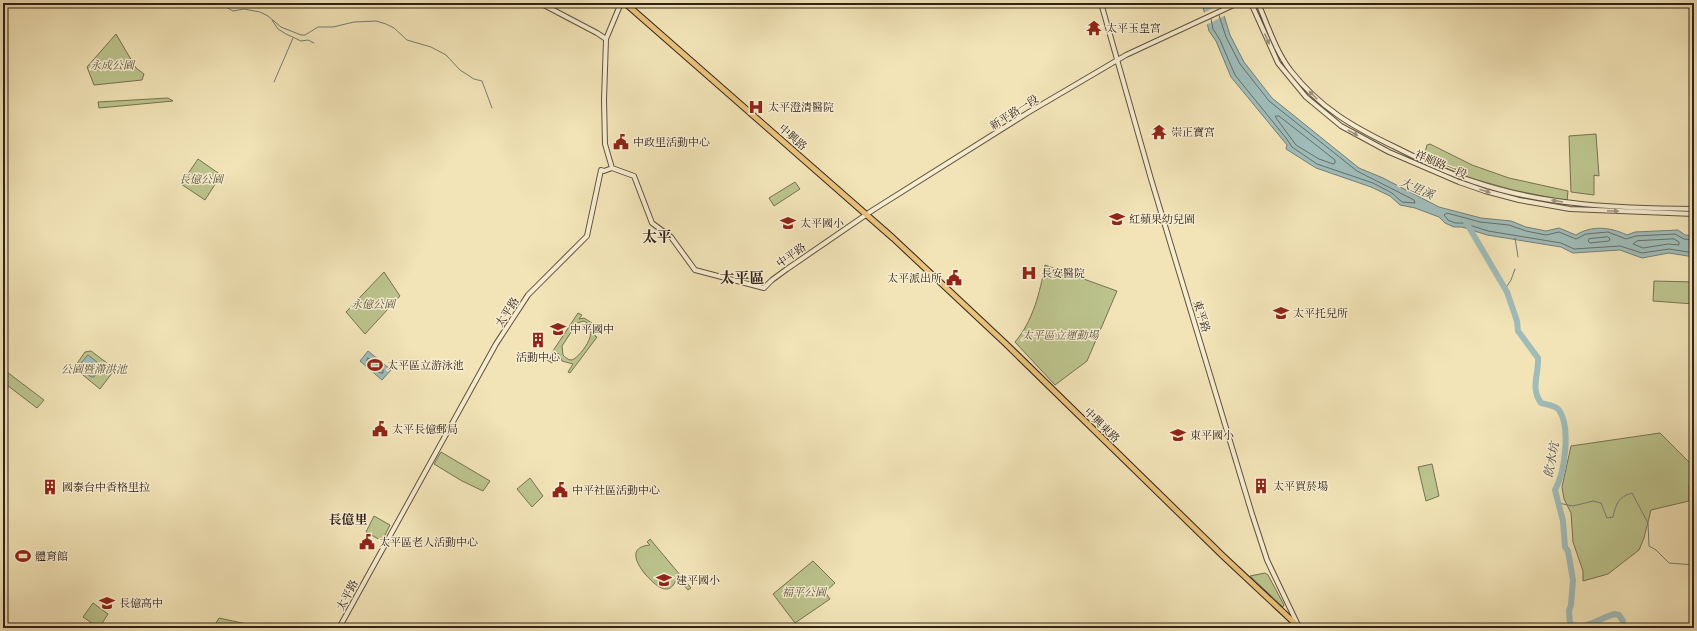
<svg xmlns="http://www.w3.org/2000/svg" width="1697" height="631" viewBox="0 0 1697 631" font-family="'Libre Caslon Text','Noto Serif TC',serif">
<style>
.green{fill:#bcc48d;stroke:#767253;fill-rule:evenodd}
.water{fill:#9fbcb9;stroke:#737e79}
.pier{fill:#f2e4b7}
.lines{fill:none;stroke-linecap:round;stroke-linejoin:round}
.shore{stroke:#686e69;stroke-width:1}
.stream{stroke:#737e79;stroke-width:1}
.river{stroke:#9fbcb9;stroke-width:6}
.minor-casing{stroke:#605240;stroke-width:6}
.major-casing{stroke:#302119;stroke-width:7}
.minor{stroke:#f7edd0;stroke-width:4}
.major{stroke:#e9c27c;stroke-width:5}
.oneway{fill:#9d917e}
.labels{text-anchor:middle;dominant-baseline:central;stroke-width:3;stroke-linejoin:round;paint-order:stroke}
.poi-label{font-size:11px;fill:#302119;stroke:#f7edd0;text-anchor:start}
.park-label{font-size:11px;font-style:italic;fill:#5a523c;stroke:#f7edd0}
.street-label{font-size:11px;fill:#302119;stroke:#f7edd0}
.water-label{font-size:12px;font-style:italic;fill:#515049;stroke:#f7edd0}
.quarter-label{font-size:13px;font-weight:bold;fill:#302119;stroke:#f7edd0}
.district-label{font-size:15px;font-weight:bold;fill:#302119;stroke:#f7edd0}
</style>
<rect width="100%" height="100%" fill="#f2e4b7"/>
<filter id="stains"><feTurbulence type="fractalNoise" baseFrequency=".005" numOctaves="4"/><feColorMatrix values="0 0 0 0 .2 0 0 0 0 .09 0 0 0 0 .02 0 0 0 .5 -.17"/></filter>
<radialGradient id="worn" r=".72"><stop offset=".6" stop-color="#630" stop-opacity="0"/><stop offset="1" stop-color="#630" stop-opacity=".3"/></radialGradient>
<path class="green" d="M116,34L136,68L144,74L142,80L94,85L87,67Z
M168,98L173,101L99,108L98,102Z
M1596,134L1599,176L1594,175V195L1571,192L1569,136Z
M1430,144L1472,165L1509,178L1568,191L1567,201L1513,190L1467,177L1426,159L1424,156L1427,145Z
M198,159L221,175L205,200L181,184Z
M795,182L800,189L774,206L769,198Z
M1045,265L1117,291L1087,361L1055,385L1015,342C1033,321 1040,292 1045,265Z
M384,272L400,296L365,334L346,312Z
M1654,281L1694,282V304L1653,301Z
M578,313L582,315L579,319L584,318L592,323L595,336L597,337L570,373L568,372L573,364L562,361L558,353L552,363L547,360ZM584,321C603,329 578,360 571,360C568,360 565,357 563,355L562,346L577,323Z
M91,351L115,369L100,389L78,371L76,365L85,352Z
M3,369L44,400L37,408L3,382Z
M1660,433L1694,467V482L1689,485V501L1651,510L1644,538L1639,550L1608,574L1583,581V571L1573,542L1571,513L1564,499L1562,487L1571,446Z
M441,452L490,481L483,491L462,481L434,464Z
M1432,464L1439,496L1426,501L1418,467Z
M530,478L543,496L532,507L517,489Z
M374,516L390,525L382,541L366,532Z
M650,539L691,588L688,590L677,577C670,600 655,585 645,574C637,564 627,547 650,545L647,542Z
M813,561L835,583L825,592L830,599L795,623L773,594Z
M1265,573L1268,575L1284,605L1283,607L1250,576Z
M93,603L108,614L99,628L83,617Z
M219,618L265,628H213Z"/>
<path class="water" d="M1202,3H1220L1230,35L1244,62L1272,98L1359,168L1383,178L1439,207L1481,218L1511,221L1526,227L1546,231L1559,228L1576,235C1592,225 1610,227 1627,235L1635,232L1678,230L1685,235L1694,236V257L1669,253L1642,258L1620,250L1573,253L1561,247L1487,235L1462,227H1454L1445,223L1439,217L1415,208L1400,205L1390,196L1371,187L1316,168L1286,149L1287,145L1231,77L1216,41L1209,31Z
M368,351L391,370L382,380L360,361Z
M88,355L102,366L94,377H91L80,368L81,363Z"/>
<path class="pier" d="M1222,4L1226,15L1206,25L1203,13Z"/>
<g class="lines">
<path class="shore" d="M1211,19L1213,29L1220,40L1235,75L1286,138L1292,147L1317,164L1373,183L1392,193L1402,202L1415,203L1414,200L1357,171L1269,101L1240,64L1226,37L1219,15
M1276,116H1279L1335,160V163L1333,164L1319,159L1296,145L1276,118Z
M1608,237L1610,239L1609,241L1590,243L1588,241L1589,239Z
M1674,239L1679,242V245L1668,244L1643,248L1633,244L1637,241Z
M1694,240L1684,239L1675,234L1636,236L1626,239L1608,232L1586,234L1576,239L1559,232L1546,235L1526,231L1509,225L1480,222L1447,213L1444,215L1448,220L1455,223H1463L1488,231L1561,243L1574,249L1620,246L1642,253L1669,249L1694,253
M368,358L383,369V373H380L367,361Z"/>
<path class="stream" d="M210,3L226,7L233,11L244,9L260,12L268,16L281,27L301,35H305L318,27H333L354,22L376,21L386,24L394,28L407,40L431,47L446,55L460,70L474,79L482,81L492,108
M272,20L278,29L286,34L301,41L308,40L314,43
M274,82L293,38
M1515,238L1518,257
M1505,289L1511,280L1515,269
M1558,503L1573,506L1593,501L1601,503L1607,518L1613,517C1616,504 1618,497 1632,493L1648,523L1649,546L1656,550L1669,563L1694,565"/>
<path class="river" d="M1466,222L1507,292L1517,321L1518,331L1538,358C1539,374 1530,388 1541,403C1547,405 1555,405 1559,410C1571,427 1565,472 1555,490L1563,521L1565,547L1568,551L1573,580L1571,605L1569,611L1570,624C1585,631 1601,617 1615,614L1619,615L1623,621L1622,628"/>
<defs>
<path id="minor" d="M540,3L597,33L606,39
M1101,3L1151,179L1252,514L1267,560L1298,625
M1251,3L1278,63L1306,97L1341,126L1389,152L1459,182L1485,191L1519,200L1570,209L1694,214
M1258,3C1268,26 1276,52 1291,71C1320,108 1353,127 1395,147C1421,160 1447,173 1475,182C1545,206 1621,208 1694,209
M612,168L634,176L652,223L671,237L695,270L764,288L772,280L787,269L873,210L1029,112L1126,55L1238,3
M612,168L605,144L604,100L606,39L621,3
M339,628L496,344L528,295L587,236L601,170L604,171L612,168"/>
<path id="major" d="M625,3L893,238L1005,343L1223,556L1300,628"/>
</defs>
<use href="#minor" class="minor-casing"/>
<use href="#major" class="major-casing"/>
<use href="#minor" class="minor"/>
<use href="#major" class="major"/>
</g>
<defs><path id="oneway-solid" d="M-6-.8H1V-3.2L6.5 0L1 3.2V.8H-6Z"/></defs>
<g class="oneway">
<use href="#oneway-solid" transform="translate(1267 39) rotate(66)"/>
<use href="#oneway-solid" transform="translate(1313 95) rotate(-135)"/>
<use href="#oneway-solid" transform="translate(1353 133) rotate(30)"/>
<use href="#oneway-solid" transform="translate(1485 191) rotate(17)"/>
<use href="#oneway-solid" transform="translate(1557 201) rotate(-171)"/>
<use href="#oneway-solid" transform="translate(1613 211) rotate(2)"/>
</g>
<defs>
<symbol id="temple-bare" viewBox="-9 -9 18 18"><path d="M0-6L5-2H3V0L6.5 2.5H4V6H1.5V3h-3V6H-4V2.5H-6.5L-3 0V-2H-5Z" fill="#8f2418" stroke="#f7edd0" stroke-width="2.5" paint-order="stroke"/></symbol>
<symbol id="hospital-bare" viewBox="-9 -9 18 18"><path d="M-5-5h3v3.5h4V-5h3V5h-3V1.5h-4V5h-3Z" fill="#8f2418" stroke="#f7edd0" stroke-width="2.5" paint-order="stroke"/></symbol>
<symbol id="civic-bare" viewBox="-9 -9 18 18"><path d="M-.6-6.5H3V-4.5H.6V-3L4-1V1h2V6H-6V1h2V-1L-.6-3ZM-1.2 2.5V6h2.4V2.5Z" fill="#8f2418" stroke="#f7edd0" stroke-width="2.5" paint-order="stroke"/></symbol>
<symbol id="school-bare" viewBox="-9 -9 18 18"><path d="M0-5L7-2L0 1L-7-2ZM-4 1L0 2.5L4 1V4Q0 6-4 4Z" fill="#8f2418" stroke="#f7edd0" stroke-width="2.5" paint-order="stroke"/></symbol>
<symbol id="building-bare" viewBox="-9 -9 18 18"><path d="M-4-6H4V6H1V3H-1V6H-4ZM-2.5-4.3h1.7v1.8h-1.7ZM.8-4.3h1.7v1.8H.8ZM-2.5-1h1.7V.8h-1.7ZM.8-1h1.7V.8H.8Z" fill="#8f2418" stroke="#f7edd0" stroke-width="2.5" paint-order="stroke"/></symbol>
<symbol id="stadium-bare" viewBox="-9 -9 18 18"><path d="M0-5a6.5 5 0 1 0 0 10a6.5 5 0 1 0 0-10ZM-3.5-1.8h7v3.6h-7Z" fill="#8f2418" stroke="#f7edd0" stroke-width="2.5" paint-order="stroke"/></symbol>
</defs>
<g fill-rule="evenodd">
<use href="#temple-bare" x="1083" y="17" width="22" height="22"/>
<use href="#hospital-bare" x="745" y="96" width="22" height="22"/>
<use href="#temple-bare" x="1148" y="121" width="22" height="22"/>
<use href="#civic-bare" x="610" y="131" width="22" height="22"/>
<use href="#school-bare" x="1106" y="208" width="22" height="22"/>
<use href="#school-bare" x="777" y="212" width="22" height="22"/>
<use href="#hospital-bare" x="1018" y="262" width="22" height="22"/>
<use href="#civic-bare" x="943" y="267" width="22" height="22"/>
<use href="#school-bare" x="1270" y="302" width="22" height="22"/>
<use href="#school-bare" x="547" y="318" width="22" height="22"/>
<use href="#building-bare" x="527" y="329" width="22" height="22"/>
<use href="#stadium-bare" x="364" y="354" width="22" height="22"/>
<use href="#civic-bare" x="369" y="418" width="22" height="22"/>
<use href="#school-bare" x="1167" y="424" width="22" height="22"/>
<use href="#building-bare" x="1250" y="475" width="22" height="22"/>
<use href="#building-bare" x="39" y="476" width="22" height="22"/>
<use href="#civic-bare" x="549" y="479" width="22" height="22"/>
<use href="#civic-bare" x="356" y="531" width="22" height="22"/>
<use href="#stadium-bare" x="12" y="545" width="22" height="22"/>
<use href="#school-bare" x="653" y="569" width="22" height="22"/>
<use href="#school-bare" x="96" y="592" width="22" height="22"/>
</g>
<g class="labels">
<g class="poi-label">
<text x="1106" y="28">太平玉皇宮</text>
<text x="768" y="107">太平澄清醫院</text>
<text x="1171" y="132">崇正寶宮</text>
<text x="633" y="142">中政里活動中心</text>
<text x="1129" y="219">紅蘋果幼兒園</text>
<text x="800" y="223">太平國小</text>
<text x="1041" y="273">長安醫院</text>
<text x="942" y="278" text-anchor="end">太平派出所</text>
<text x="1293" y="313">太平托兒所</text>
<text x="570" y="329">中平國中</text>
<text x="538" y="357" text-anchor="middle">活動中心</text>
<text x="387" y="365">太平區立游泳池</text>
<text x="392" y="429">太平長億郵局</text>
<text x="1190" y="435">東平國小</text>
<text x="1273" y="486">太平買菸場</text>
<text x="62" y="487">國泰台中香格里拉</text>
<text x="572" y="490">中平社區活動中心</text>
<text x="379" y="542">太平區老人活動中心</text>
<text x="35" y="556">體育館</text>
<text x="676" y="580">建平國小</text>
<text x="119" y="603">長億高中</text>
</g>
<g class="park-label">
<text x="112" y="65">永成公園</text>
<text x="201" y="179">長億公園</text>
<text x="373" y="304">永億公園</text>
<text x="1060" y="335">太平區立運動場</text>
<text x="94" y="369">公園暨滯洪池</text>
<text x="804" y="592">福平公園</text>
</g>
<g class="street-label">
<text transform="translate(1014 112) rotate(-32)">新平路一段</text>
<text transform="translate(793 137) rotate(41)">中興路</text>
<text transform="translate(1441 164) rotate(23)">祥順路一段</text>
<text transform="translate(791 255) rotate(-35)">中平路</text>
<text transform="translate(507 312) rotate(-57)">太平路</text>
<text transform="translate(1202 316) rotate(73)">東平路</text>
<text transform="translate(1102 425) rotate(44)">中興東路</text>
<text transform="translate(347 595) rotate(-62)">太平路</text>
</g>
<g class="water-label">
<text transform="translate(1417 188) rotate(24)">大里溪</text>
<text transform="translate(1551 460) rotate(-79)">飲水坑</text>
</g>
<g class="quarter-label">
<text x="348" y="519">長億里</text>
</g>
<g class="district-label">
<text x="657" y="236">太平</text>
<text x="742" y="277">太平區</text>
</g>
</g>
<rect width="1697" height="631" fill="none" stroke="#f2e4b7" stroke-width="16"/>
<rect x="4" y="4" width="1689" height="623" fill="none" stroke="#302119" stroke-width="2"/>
<rect x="8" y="8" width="1681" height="615" fill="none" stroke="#302119"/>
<rect width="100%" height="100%" filter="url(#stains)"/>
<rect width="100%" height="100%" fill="url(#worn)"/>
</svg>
